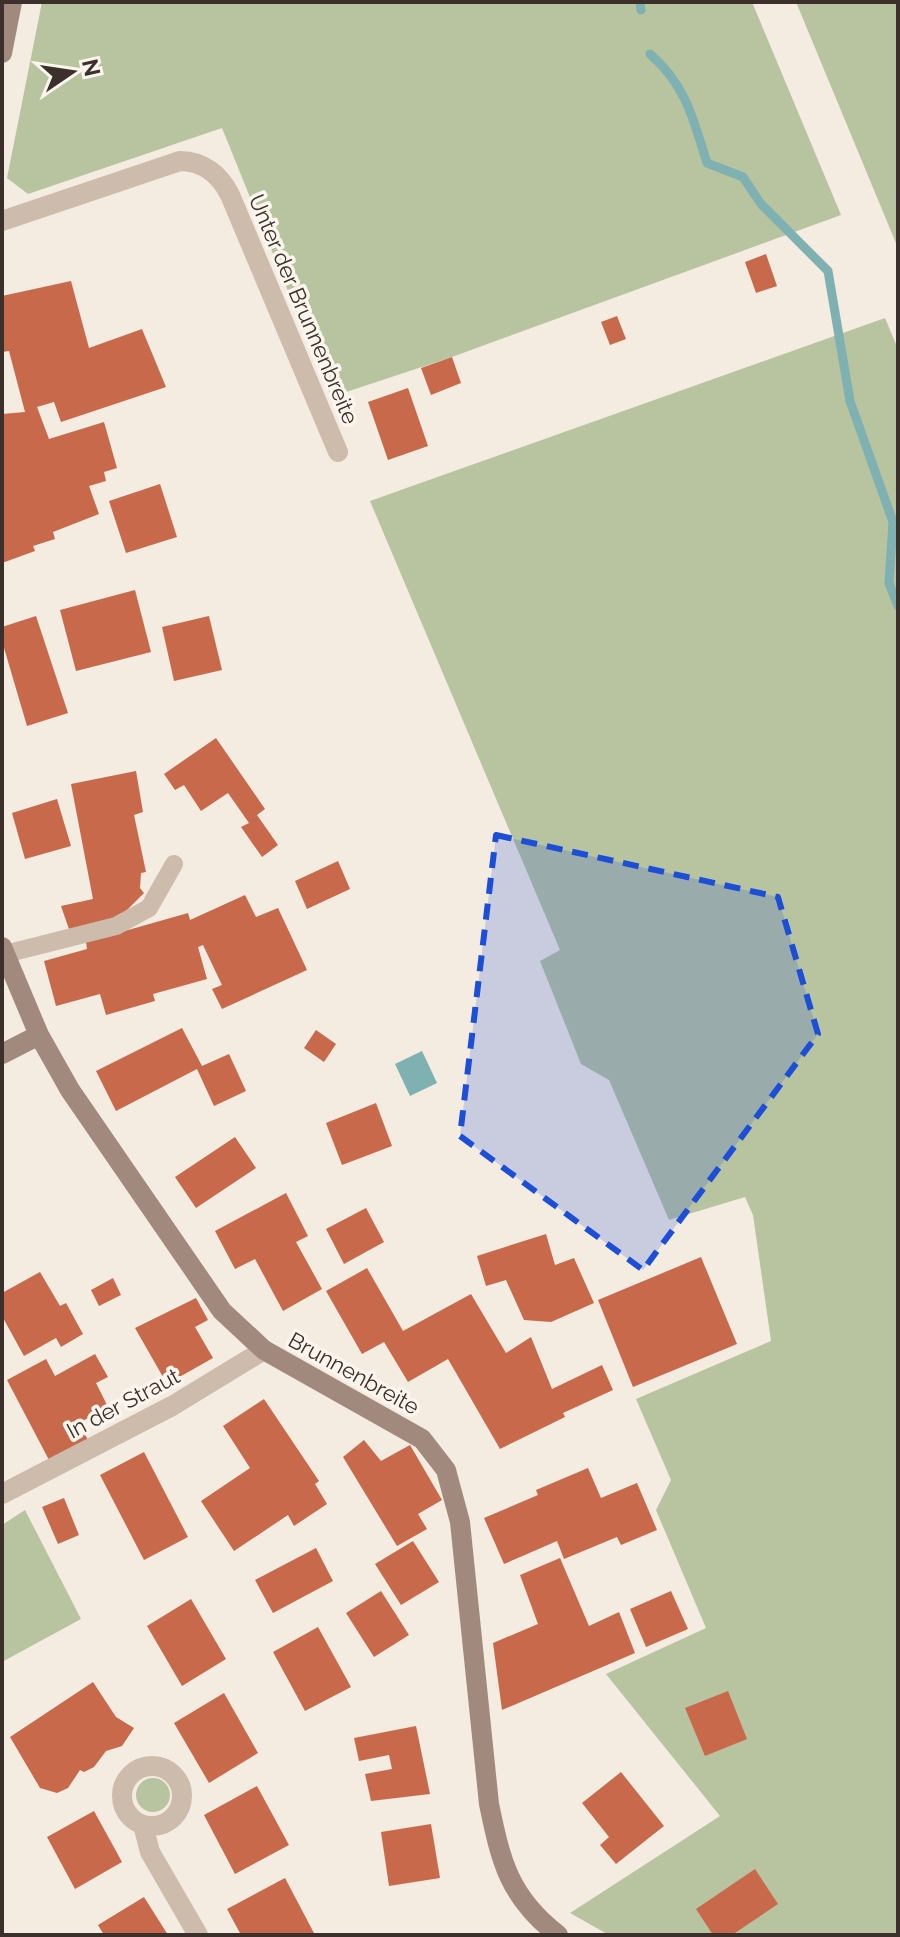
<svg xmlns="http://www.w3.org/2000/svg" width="900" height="1937" viewBox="0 0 900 1937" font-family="Raleway,sans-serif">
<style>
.green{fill:#b8c4a0}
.water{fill:#7fb0b2}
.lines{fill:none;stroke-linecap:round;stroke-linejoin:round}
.stream{stroke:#7fb0b2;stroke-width:9}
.building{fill:#c8694b}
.lane{stroke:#cdbbac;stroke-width:18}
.street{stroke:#cdbbac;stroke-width:20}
.secondary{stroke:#a18a7d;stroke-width:20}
.marked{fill:#1d4ed8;fill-opacity:0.2;stroke:#1d4ed8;stroke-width:6;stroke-dasharray:16 10;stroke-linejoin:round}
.labels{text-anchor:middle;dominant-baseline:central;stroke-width:7;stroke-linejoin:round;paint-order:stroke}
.street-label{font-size:22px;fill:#3b302b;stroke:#fbf5ee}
</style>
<rect width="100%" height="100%" fill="#f4ebe1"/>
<path class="green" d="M42,2H752L841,215L452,357L331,397L222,128L28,194L7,178Z
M796,2H898V248Z
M885,318L898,349V1935H609L570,1913L720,1816L606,1674L706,1628L656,1510L671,1480L636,1399L771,1341L753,1215L745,1197L669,1220L609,1080L581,1064L540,961L560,950L370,501Z
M25,1510L81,1619L2,1662V1525Z
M136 1795a17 17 0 1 1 34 0a17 17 0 1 1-34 0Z"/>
<path class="water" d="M422,1051L437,1083L410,1096L395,1064Z"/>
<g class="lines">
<path class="stream" d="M640,2L641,10
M650,54C686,85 693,119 707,163L743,177L761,204L828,271L850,401L893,522L889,583L898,606"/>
</g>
<path class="building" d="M766,254L777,286L756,293L745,262Z
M71,281L89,348L142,329L166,387L61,422L54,402L37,407L49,439L104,422L117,468L104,472L106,481L89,486L99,514L53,532L55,539L33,546L35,551L2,563V414L25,412L9,351L2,352V296Z
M617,316L626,339L610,345L601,322Z
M452,357L461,383L431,395L421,368Z
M408,388L428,446L388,460L368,402Z
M160,484L177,537L126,553L109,501Z
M135,590L151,652L76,671L60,610Z
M36,616L68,713L27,726L2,641V627Z
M209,616L222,670L174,681L162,627Z
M216,738L265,809L257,815L278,845L262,857L241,827L249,823L228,793L201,811L184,785L175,790L164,774Z
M136,771L143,812L134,815L146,872L141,873L140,888L144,893L115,922L71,935L61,906L93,899L71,784Z
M57,799L71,846L25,859L12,813Z
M338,861L350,889L307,909L295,881Z
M245,895L256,917L278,908L307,970L222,1009L212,989L222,985L203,945L198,947L207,979L153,994L155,1001L106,1015L100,994L56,1006L44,961L87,949L86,942L188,913L190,920Z
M182,1028L202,1066L229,1054L246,1091L214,1106L197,1069L116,1111L96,1071Z
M316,1030L336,1044L324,1062L304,1048Z
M376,1103L392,1146L342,1165L326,1123Z
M235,1137L256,1168L196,1208L175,1177Z
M286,1193L308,1236L296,1242L322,1289L283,1311L255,1259L235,1269L215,1231Z
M366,1208L384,1242L344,1264L326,1229Z
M546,1234L555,1265L574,1258L594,1303L551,1322L524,1320L506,1280L486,1286L477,1256Z
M701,1257L737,1344L633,1387L598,1300Z
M367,1268L403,1331L471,1294L506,1353L531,1337L552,1389L602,1365L613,1390L563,1413L565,1417L500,1449L448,1359L408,1382L384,1342L362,1354L326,1291Z
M40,1272L60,1306L66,1303L83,1334L61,1347L56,1338L24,1356L2,1316V1293Z
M113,1278L121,1295L99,1306L91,1290Z
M196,1298L208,1320L195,1327L213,1358L167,1384L135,1328Z
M95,1354L108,1377L96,1383L108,1407L79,1423L88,1440L49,1460L7,1380L46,1359L55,1376Z
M264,1399L319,1481L315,1484L327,1504L294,1526L288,1515L234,1551L201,1501L250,1468L223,1426Z
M364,1440L381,1461L410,1445L442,1500L418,1514L427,1529L397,1546L343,1457Z
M144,1452L188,1537L144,1560L100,1475Z
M588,1468L601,1498L637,1483L657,1530L621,1545L617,1537L564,1559L557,1541L504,1564L484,1518L538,1495L536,1490Z
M64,1498L79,1535L58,1544L42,1507Z
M413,1541L439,1582L401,1605L375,1564Z
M316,1548L333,1581L273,1613L255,1580Z
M560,1558L589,1626L619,1612L635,1653L502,1710L493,1643L538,1624L520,1575Z
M381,1591L409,1635L374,1657L346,1613Z
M671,1591L688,1629L646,1647L630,1609Z
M191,1599L226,1659L182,1686L147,1626Z
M318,1627L351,1687L305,1711L273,1652Z
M93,1682L116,1717L134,1728L122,1746L106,1751L94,1767L84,1772L80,1770L68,1788L57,1793L40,1788L10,1737Z
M728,1691L747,1739L705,1756L685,1708Z
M224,1693L258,1753L209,1783L174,1723Z
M416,1726L430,1794L371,1801L365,1774L392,1769L389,1755L359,1761L354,1738Z
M621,1772L664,1826L616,1864L600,1845L609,1837L582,1803Z
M257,1786L289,1845L235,1874L204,1815Z
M94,1811L122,1862L75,1889L47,1837Z
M431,1824L440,1878L389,1886L381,1832Z
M755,1869L778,1904L732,1935H713L696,1909Z
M285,1878L315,1935H241L227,1909Z
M144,1897L168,1935H104L98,1925Z"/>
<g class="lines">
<path class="lane" d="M5,954L116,926L149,908L174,864"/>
<path class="street" d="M2,221L180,161C203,161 220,175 230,195L338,452
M2,1494L172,1406L264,1350
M122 1796a30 30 0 1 1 60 0a30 30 0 1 1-60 0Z
M143,1825L150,1852L198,1935"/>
<path class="secondary" d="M2,53L12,2
M2,947L39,1035L70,1090L222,1311L264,1350L422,1439L446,1470L460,1522L489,1804C501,1862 509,1897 558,1935
M2,1054L39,1035"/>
</g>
<path class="marked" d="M496,835L778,897L818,1034L643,1270L460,1136Z"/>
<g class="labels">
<g class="street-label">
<text transform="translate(304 309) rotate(67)">Unter der Brunnenbreite</text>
<text transform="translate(354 1373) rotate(29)">Brunnenbreite</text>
<text transform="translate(123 1403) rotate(-28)">In der Straut</text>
</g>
</g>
<rect width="900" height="1937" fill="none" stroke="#3b302b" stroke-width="8"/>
<g transform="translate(72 72) rotate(77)" stroke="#fbf5ee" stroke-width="6" paint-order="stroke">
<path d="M0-6L14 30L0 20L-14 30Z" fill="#3b302b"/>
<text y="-12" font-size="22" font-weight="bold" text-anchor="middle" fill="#3b302b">N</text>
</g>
</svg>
